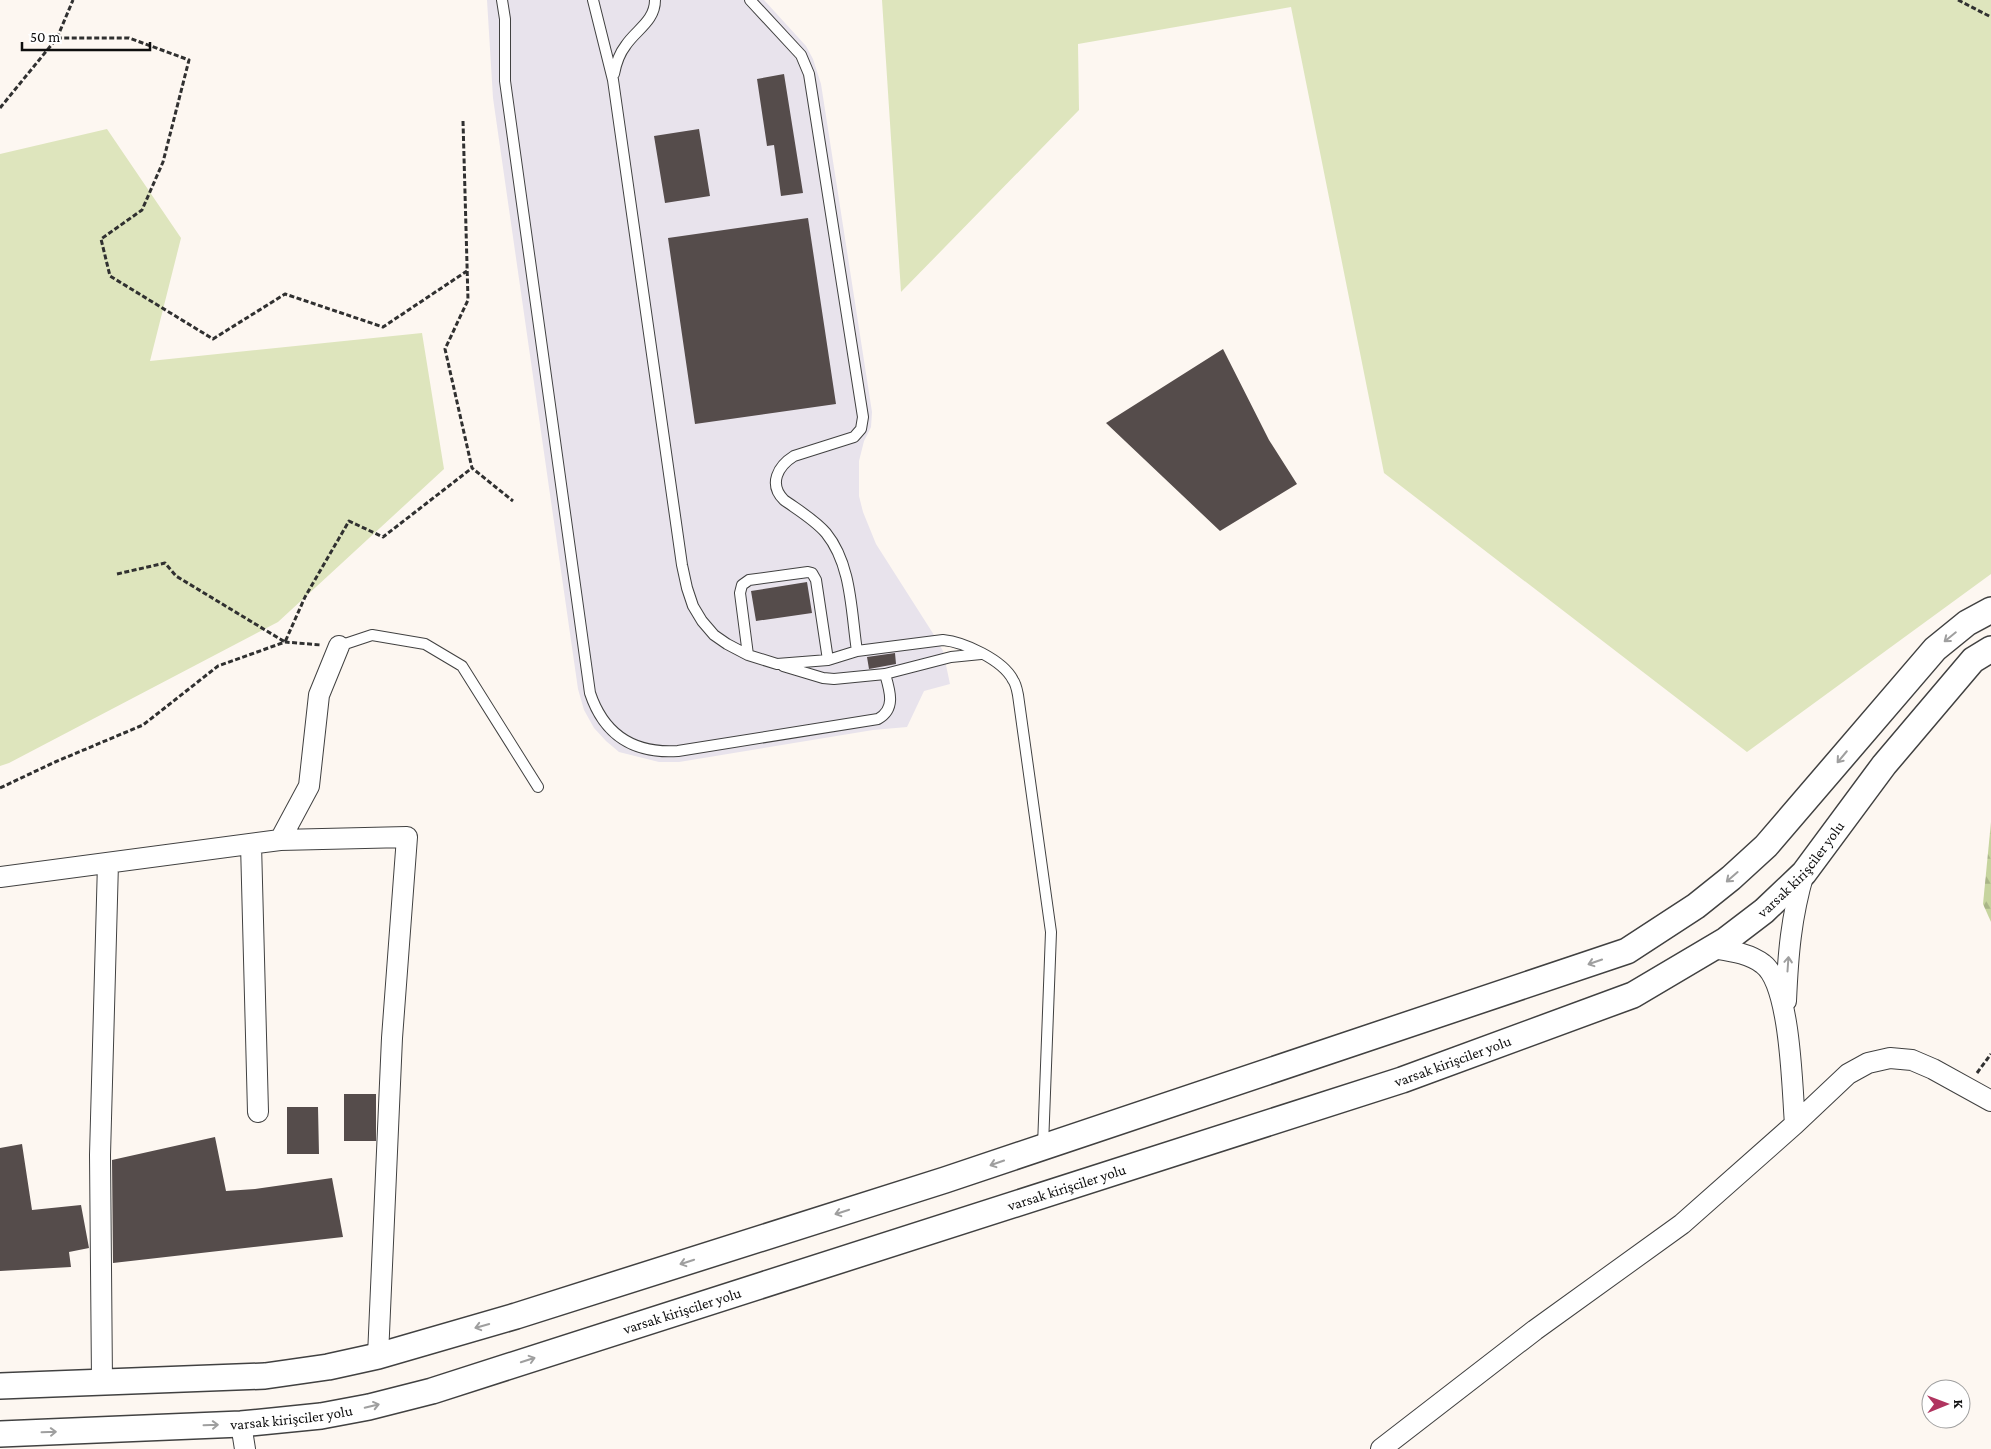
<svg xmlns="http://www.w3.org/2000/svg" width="1991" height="1449" viewBox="0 0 1991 1449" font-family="'Crimson Pro',serif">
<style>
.industrial{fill:#e8e3ec}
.grass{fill:#dee5bd}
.forest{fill:url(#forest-firs)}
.building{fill:#554c4b}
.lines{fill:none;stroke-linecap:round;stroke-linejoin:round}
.service-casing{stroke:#414141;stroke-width:12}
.minor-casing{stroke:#414141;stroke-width:22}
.tertiary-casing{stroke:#414141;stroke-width:28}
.path{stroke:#303030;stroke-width:3;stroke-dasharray:5 2.5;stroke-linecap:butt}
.service{stroke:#fff;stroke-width:10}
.minor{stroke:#fff;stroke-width:20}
.tertiary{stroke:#fff;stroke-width:25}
.oneway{stroke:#9f9f9f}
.labels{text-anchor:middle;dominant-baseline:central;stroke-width:5;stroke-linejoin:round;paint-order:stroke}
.street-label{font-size:15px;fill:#0e0e0e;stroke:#fff}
</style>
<defs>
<pattern id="forest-firs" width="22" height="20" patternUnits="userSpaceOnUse" patternTransform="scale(1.25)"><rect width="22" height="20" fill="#c6d49e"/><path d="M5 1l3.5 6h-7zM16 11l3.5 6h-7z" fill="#a9b587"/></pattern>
</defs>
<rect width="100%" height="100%" fill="#fdf7f1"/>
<path class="industrial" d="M487,0H764L806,46L813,59L821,84L872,412L871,427L864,441L859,461V496L863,512L876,544L934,635L943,651L950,684L924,691L907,727L873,730L679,762H659L619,752L606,741L594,728L584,710L578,689L493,98Z"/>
<path class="grass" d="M882,0H1991V574L1747,752L1384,473L1291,7L1078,44L1079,110L901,292Z
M107,129L181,238L150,361L422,333L444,469L278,622L9,763L0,766V154Z"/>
<path class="forest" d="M1991,822V922L1983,904Z"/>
<path class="building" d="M784,74L803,193L781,196L774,145L767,146L757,79Z
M699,129L710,196L665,203L654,136Z
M808,218L836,404L695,424L668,238Z
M1223,349L1269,440L1297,484L1220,531L1106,423Z
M807,582L812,613L756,621L751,591Z
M895,653L896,664L869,669L867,657Z
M344,1094H376V1141H344Z
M287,1107H318L319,1154H287Z
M215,1137L226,1191L255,1189L332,1178L343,1237L113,1263L112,1160Z
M22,1144L32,1210L81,1205L89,1248L69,1252L71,1267L0,1271V1148Z"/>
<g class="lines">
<defs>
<path id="service" d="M502,0L505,19V81L590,693C604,735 634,754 678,751L878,719C896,709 890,691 885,674
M593,0L613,80L682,565L687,588L693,606L702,621L714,635L727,644L748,655L777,664L828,660L857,651L943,640C964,642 1003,660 1013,680C1016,684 1017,690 1018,695L1051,932L1043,1146
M750,0L801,55L809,74L863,417L861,429L854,437L794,456C778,466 768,484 784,500C798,510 815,520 826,533C852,565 851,612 857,651
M614,74C616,63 619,54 626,45C636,30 655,21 655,0
M339,646L372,635L425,644L462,666L538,787
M748,655L740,593L742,585L749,580L808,572L812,573L816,580L828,660
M783,666L823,678L834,679L885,674L951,657L981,654"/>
<path id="minor" d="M280,840L309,786L319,695L339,646
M251,844L258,1112
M0,877L280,840L407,837L392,1038L378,1356
M1712,948C1730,951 1749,953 1763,964C1791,985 1792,1089 1795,1124
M1786,1001C1788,955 1791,917 1804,873
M102,1381L100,1155L108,863
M241,1424L245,1449
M1381,1449L1535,1330L1682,1224L1795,1124L1848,1074L1868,1063L1890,1058L1912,1060L1933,1069L1991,1101"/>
<g id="tertiary">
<path d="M0,1386L265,1376L328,1367L378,1356L516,1316L945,1180L1627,951L1696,906L1731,878L1766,846L1935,649L1967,623L1991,610"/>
<path id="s1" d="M0,1434L241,1424L321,1416L369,1407L432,1391L1402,1080L1633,995L1726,940L1764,911L1804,873L1884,765L1973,660L1991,649"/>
</g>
</defs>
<use href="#service" class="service-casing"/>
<use href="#minor" class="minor-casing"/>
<use href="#tertiary" class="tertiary-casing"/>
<path class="path" d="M1958,0L1991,17
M57,38L73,0
M0,108L57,38H129L189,60L163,162L142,210L101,239L110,276L213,339L285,294L383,327L467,271
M463,121L468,300L445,349L472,468L513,501
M117,574L165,563L176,576L285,642L305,597L349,521L383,537L472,468
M0,788L55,762L143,725L218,666L285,642L321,645
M1977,1073L1991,1054"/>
<use href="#service" class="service"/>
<use href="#minor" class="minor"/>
<use href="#tertiary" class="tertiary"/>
</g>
<defs><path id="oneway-shaft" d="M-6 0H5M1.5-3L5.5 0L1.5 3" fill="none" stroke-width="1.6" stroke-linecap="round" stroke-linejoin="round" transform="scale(1.25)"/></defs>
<g class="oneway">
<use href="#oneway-shaft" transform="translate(1950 637) rotate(141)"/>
<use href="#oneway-shaft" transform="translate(1842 757) rotate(130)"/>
<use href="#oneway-shaft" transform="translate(1732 877) rotate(139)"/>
<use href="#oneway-shaft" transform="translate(1595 962) rotate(161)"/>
<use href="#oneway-shaft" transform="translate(1788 964) rotate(-86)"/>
<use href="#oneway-shaft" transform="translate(997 1163) rotate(161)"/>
<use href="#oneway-shaft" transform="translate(842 1212) rotate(162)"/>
<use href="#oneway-shaft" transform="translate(687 1262) rotate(162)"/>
<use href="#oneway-shaft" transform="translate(482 1326) rotate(164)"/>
<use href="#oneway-shaft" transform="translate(528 1360) rotate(-18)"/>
<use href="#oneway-shaft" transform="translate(372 1406) rotate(-13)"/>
<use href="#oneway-shaft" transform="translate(211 1425) rotate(-2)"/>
<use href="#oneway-shaft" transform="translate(49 1432) rotate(-2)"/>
</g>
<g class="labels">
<g class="street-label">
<text stroke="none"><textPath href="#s1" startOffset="1912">varsak kirişciler yolu</textPath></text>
<text stroke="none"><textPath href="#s1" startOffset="1508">varsak kirişciler yolu</textPath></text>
<text stroke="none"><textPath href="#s1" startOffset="1102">varsak kirişciler yolu</textPath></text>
<text stroke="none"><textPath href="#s1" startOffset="698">varsak kirişciler yolu</textPath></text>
<text stroke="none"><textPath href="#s1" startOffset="292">varsak kirişciler yolu</textPath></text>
</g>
</g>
<g transform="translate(1946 1404) rotate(89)"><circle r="24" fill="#ffffff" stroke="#9f9f9f"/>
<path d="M0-4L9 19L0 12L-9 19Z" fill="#b0345f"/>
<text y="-8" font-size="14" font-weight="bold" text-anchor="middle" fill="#0e0e0e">K</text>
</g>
<path d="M22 42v8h128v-8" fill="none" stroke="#0e0e0e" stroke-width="2.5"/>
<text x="30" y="42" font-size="15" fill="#0e0e0e" stroke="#ffffff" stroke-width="4" paint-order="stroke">50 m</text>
</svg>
